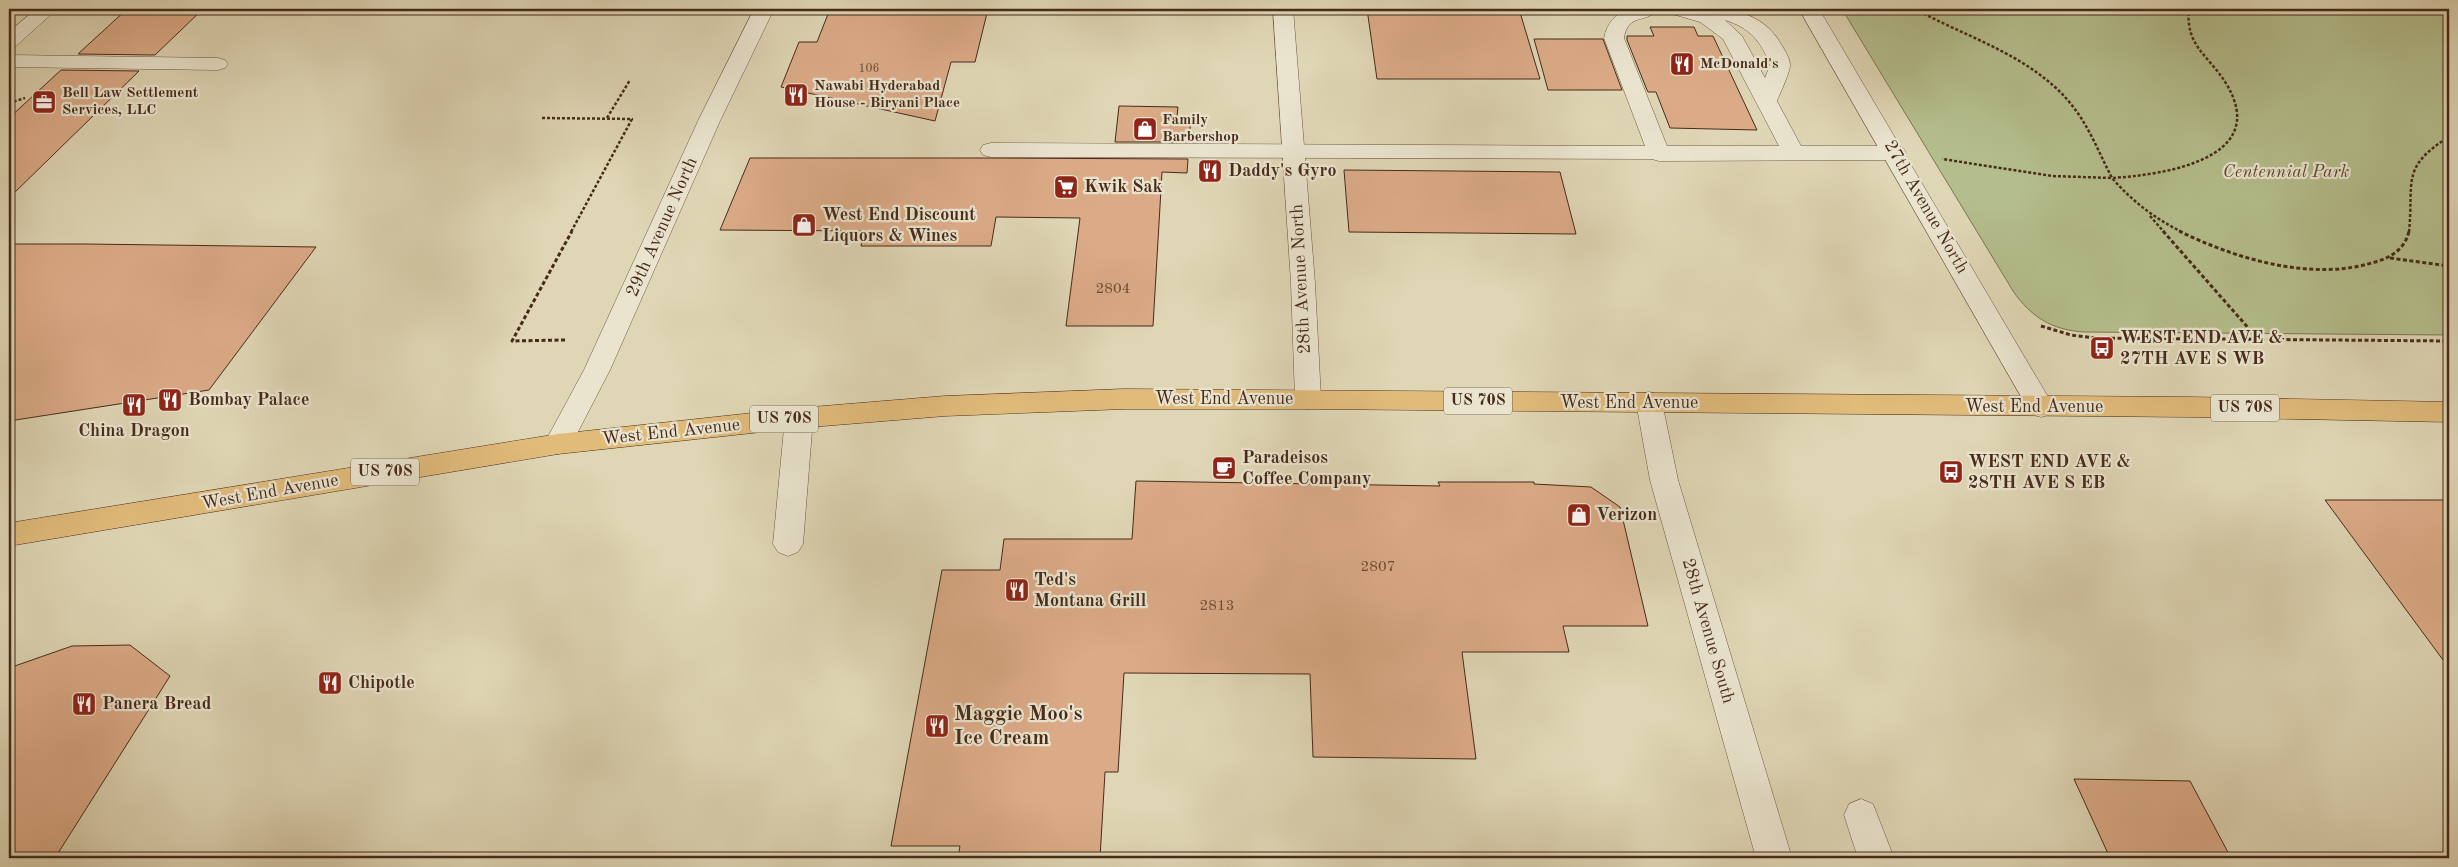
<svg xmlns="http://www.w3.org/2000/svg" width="2458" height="867" viewBox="0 0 2458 867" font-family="'Old Standard TT',serif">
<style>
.green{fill:#b4bd8c;stroke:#7e7453}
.building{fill:#dbab87;stroke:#472b1a}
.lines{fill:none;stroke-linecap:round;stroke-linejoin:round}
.lane-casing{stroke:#6d5641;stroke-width:1}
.street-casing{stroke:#6d5641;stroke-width:1}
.primary-casing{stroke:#472b1a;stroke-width:1}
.path-far1{stroke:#472b1a;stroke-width:2.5;stroke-dasharray:3 2;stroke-linecap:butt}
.path{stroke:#472b1a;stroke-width:3;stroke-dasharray:4 2.5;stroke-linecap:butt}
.lane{fill:#eae4cf;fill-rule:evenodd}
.street{fill:#eae4cf;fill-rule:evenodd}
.primary{fill:#e0bb7a;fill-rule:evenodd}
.labels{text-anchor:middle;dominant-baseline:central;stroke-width:4.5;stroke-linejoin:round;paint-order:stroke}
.far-number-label{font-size:12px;fill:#6c4b35}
.far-poi-label{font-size:15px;font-weight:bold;fill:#472b1a;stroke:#eae4cf;text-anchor:start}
.number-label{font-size:15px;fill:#6c4b35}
.shield{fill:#eae4cf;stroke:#786250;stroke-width:1}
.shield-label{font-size:16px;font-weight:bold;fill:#472b1a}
.poi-label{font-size:18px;font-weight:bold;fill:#472b1a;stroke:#eae4cf;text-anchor:start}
.park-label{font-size:18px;font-style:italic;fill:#5d4831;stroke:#eae4cf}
.street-label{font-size:18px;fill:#472b1a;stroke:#eae4cf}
.near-poi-label{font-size:21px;font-weight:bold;fill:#472b1a;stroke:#eae4cf;text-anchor:start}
</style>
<rect width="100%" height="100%" fill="#dfd6b5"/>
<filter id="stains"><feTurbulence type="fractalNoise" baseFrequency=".004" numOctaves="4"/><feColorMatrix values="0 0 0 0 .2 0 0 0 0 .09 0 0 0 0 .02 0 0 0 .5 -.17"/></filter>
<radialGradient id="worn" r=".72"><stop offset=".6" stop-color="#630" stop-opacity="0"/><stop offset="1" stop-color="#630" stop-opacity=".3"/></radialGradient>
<path class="green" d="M1842,9H2449V335L2084,332C2052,330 2031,317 2013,291Z"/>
<path class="building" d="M127,9H203L155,55L78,54Z
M830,9H988L975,62H951L935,121L781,87L799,42H817Z
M1367,9H1519L1540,79H1377Z
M1650,27H1694L1698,36H1713L1757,130L1670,128L1656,92H1648L1647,90L1627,40V36H1654Z
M1534,39H1603L1622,90H1548Z
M61,70L139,71L9,198V118Z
M1119,106L1178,107L1177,116H1191L1189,142H1115Z
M750,158H986L1188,159L1187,173L1162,172L1153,326H1066L1080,218L996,217L991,246H861L865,231L720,230Z
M1344,170L1560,172L1576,234L1349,232Z
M9,244H86L316,247L209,390L9,421Z
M1136,481L1440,486L1438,482H1534V484L1591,487L1620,507L1648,626H1563L1569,652H1462L1476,759L1313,757L1310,674L1124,673L1118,772H1105L1100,858H958L960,846H891L942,570H1000L1004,539H1132Z
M2325,500H2449V668Z
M130,645L170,676L55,858H9V668L72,646Z
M2074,779L2190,781L2231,858H2110Z"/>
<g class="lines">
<defs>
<path id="lane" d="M1629,9H1658C1648,24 1628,12 1624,38L1667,146H1779L1723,39L1700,22L1669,13L1666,9C1707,6 1758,3 1781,44C1784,49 1790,58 1790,65C1790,73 1780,93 1777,101L1801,146H1895L1903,148L1906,153L1903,158L1895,160L1659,161L1652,159L991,157L983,155L980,150L983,145L991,143L1645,146L1604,38C1607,23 1615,14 1629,9ZM1725,20C1750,28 1761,41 1770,65L1765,78L1742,36Z
M9,55L218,58L225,60L228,64L225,68L218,70L9,67Z
M799,408L809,411L813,418L803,544L798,552L788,556L778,552L773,544L785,418L789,411Z
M1861,799L1873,804L1894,858H1858L1844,815L1849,804Z"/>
<path id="street" d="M36,9H57L16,46L9,48V32Z
M754,9H774L720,121L610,370L568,451L558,454L548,451L544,444L584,370L698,121Z
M1273,9H1293L1315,283L1321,399L1317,406L1308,409L1299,406L1295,399L1291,283Z
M1799,9H1819L2054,407L2051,414L2041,417L2031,414Z
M1649,392L1659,395L1662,402L1678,480L1792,858H1756L1650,480L1636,402L1639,395Z"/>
<path id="primary" d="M1124,389L2190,397L2449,402V422L2190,417L1308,409H1124L945,416L799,428L558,454L9,546V523L558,434L799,408L945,396Z"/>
</defs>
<use href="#lane" class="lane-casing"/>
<use href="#street" class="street-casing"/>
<use href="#primary" class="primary-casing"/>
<path class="path-far1" d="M1915,9C1968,38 2032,56 2071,104C2089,126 2099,153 2112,178L2052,176L1942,159
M9,103L25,98
M542,118L632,119L571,232
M607,118L630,80
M2150,216L2164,232
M2182,232C2154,218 2132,201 2112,178C2161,175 2271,160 2227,85C2210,56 2185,47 2189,9
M2409,232C2414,182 2400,167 2449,137"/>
<path class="path" d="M2163,231L2258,339
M2179,231C2236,259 2312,282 2375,262C2392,257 2405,249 2409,231
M2390,258L2449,266
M2041,326L2071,335L2096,338L2449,341
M565,340L512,341L572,231"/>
<use href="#lane" class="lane"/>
<use href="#street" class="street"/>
<use href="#primary" class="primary"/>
</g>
<defs>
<symbol id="restaurant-square" viewBox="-11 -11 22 22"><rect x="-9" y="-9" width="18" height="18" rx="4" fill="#8f2418" stroke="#eae4cf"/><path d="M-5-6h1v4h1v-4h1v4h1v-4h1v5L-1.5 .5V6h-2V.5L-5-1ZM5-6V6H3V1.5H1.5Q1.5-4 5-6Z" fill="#fff"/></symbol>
<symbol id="office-square" viewBox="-11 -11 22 22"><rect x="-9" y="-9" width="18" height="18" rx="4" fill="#8f2418" stroke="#eae4cf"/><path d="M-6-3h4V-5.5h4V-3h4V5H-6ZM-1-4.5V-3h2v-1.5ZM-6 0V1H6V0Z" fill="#fff"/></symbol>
<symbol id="shop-square" viewBox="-11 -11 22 22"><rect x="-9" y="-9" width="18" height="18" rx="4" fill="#8f2418" stroke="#eae4cf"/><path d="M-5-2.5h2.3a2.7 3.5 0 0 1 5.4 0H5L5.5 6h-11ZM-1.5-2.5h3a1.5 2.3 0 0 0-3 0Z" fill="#fff"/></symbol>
<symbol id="supermarket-square" viewBox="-11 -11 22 22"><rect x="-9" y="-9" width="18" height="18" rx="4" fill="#8f2418" stroke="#eae4cf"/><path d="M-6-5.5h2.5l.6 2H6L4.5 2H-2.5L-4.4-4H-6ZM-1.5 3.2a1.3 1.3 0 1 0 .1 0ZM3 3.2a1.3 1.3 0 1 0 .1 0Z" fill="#fff"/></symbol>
<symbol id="bus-square" viewBox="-11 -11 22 22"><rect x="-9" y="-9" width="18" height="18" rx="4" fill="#8f2418" stroke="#eae4cf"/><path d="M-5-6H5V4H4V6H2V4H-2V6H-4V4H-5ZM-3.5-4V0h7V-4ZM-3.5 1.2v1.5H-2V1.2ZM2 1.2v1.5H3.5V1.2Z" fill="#fff"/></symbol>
<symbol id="cafe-square" viewBox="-11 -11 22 22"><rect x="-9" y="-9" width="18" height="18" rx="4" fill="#8f2418" stroke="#eae4cf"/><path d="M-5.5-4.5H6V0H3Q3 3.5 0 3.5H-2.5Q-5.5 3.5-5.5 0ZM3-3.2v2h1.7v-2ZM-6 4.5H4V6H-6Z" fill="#fff"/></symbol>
</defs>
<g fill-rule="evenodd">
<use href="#restaurant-square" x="1668" y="50" width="28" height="28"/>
<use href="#restaurant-square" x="782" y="81" width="28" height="28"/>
<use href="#office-square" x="30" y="88" width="28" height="28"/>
<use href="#shop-square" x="1131" y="115" width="28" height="28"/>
<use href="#restaurant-square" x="1196" y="157" width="28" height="28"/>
<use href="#supermarket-square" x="1052" y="173" width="28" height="28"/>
<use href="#shop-square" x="790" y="211" width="28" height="28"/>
<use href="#bus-square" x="2088" y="334" width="28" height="28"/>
<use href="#restaurant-square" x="156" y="386" width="28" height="28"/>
<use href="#restaurant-square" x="120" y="391" width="28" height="28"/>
<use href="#cafe-square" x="1210" y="454" width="28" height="28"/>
<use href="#bus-square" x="1937" y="458" width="28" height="28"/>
<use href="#shop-square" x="1565" y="501" width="28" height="28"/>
<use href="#restaurant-square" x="1003" y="576" width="28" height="28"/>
<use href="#restaurant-square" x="316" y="669" width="28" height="28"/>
<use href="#restaurant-square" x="70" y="690" width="28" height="28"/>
<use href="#restaurant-square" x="923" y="712" width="28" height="28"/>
</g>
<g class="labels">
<g class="far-number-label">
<text x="869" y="69">106</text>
</g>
<g class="far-poi-label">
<text x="1700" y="64">McDonald's</text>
<text x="814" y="86">Nawabi Hyderabad<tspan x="814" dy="17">House - Biryani Place</tspan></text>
<text x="62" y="93">Bell Law Settlement<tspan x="62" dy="17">Services, LLC</tspan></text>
<text x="1162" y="120">Family<tspan x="1162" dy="17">Barbershop</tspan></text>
</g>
<g class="number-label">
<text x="1113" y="289">2804</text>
<text x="1378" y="567">2807</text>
<text x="1217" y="606">2813</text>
</g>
<g class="shield">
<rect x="1444" y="387.5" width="68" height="27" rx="4"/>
<rect x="2211" y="394.5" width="68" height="27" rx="4"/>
<rect x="750" y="405.5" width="68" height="27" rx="4"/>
<rect x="351" y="458.5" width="68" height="27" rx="4"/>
</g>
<g class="shield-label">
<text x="1478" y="401">US 70S</text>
<text x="2245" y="408">US 70S</text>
<text x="784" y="419">US 70S</text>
<text x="385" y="472">US 70S</text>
</g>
<g class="poi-label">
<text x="1228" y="171">Daddy's Gyro</text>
<text x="1084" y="187">Kwik Sak</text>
<text x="822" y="215">West End Discount<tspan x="822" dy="21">Liquors &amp; Wines</tspan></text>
<text x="2120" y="338">WEST END AVE &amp;<tspan x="2120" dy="21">27TH AVE S WB</tspan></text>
<text x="188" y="400">Bombay Palace</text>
<text x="134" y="431" text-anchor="middle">China Dragon</text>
<text x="1242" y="458">Paradeisos<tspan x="1242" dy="21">Coffee Company</tspan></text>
<text x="1968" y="462">WEST END AVE &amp;<tspan x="1968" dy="21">28TH AVE S EB</tspan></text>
<text x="1596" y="515">Verizon</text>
<text x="1034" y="580">Ted's<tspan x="1034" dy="21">Montana Grill</tspan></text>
<text x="348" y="683">Chipotle</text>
<text x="102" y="704">Panera Bread</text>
</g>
<g class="park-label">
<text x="2286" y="172">Centennial Park</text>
</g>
<g class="street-label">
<text transform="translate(1926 207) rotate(60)">27th Avenue North</text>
<text transform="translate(662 227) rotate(-66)">29th Avenue North</text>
<text transform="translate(1301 279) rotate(-93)">28th Avenue North</text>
<text x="1224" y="399">West End Avenue</text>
<text x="1629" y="403">West End Avenue</text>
<text x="2034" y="407">West End Avenue</text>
<text transform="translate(671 432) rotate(-6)">West End Avenue</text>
<text transform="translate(270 492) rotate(-10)">West End Avenue</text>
<text transform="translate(1708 631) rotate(74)">28th Avenue South</text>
</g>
<g class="near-poi-label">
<text x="954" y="714">Maggie Moo's<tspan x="954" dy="24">Ice Cream</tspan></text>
</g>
</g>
<rect width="2458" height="867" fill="none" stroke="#dfd6b5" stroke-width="30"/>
<rect x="10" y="10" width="2438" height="847" fill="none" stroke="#472b1a" stroke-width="2.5"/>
<rect x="15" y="15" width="2428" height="837" fill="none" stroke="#472b1a"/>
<rect width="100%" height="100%" filter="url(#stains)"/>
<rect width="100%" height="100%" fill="url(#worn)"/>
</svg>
